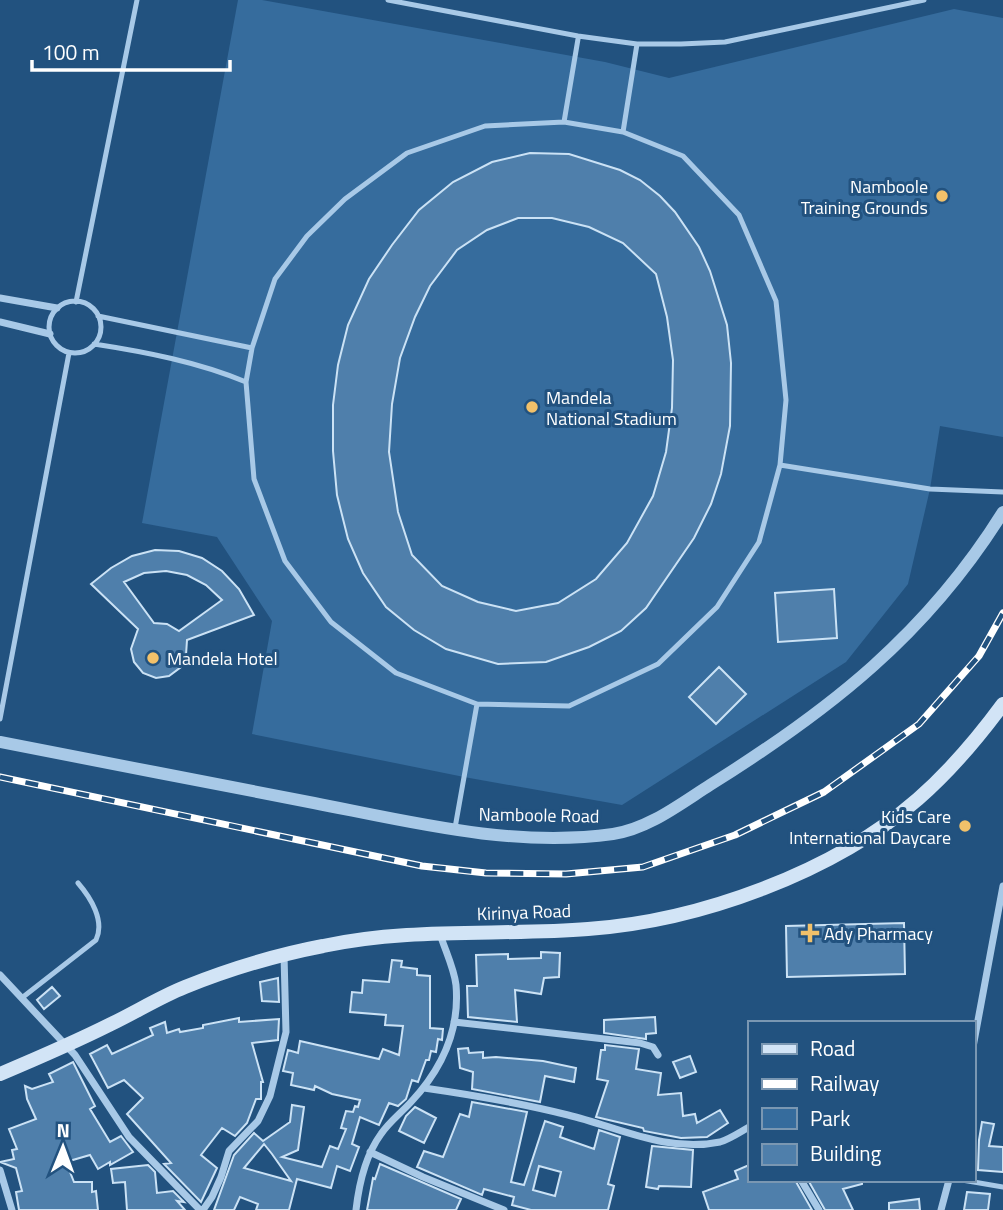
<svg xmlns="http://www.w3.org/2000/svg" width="1003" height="1210" viewBox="0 0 1003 1210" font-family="'Titillium Web',sans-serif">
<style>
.green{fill:#366c9d}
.building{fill:#4f7fab;stroke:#cbe2f5;stroke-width:2;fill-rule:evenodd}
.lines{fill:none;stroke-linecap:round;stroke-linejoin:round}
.service{stroke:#a8c9e7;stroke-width:5}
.minor{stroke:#a8c9e7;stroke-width:7}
.tertiary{stroke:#a8c9e7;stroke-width:12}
.secondary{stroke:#d2e4f6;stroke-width:14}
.rail-casing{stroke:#fff;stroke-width:7}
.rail{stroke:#22527f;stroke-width:4.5;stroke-dasharray:13;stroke-linecap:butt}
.poi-dot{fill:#f2c16a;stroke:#22527f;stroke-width:2.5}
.labels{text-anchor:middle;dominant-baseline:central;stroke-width:6;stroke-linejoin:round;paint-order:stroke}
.poi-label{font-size:18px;fill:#fff;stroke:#22527f;text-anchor:start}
.street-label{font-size:18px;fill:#fff;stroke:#22527f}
</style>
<rect width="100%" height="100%" fill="#22527f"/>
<path class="green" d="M238,0H262L605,62L669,78L954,9L1003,18V437L940,426L930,489L908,584L846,662L622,805L464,777L252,734L272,621L217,537L142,523Z"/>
<path class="building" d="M530,153L569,154L620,170L640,180L660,196L675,212L699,247L710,271L727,325L731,363L730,426L721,474L711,504L694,538L646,608L621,631L589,647L546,662L498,664L446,649L414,630L386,607L363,573L348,539L337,495L333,451V405L338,365L348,325L369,279L392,245L419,210L453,182L492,162ZM518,218H552L589,227L623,243L656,274L667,317L673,360L672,408L666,452L653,496L627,543L596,579L558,603L516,611L478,602L442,586L412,555L398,512L389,452L392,404L400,358L415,317L430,286L457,250L487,230Z
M155,550L179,551L202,558L222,571L239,589L254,615L187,640L186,655L181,667L169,676L156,678L143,673L134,662L131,649L138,629L91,584L111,568L132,556ZM166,571L187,575L206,585L222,600L179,631L167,624L154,623L124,582L144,573Z
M834,589L837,638L778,642L775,593Z
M719,667L746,694L716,724L689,697Z
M904,923L905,974L787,977L786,926Z
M541,952L560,953L559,977L544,978L541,994L515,990L517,1022L468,1017L467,986H477L476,955L508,954V959L541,958Z
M392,960L402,961L401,967L417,969V975L430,976V1028L443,1029L442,1040L438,1039L436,1052L431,1051L429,1060H426L418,1082L412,1080L406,1099L398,1106L389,1103L379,1125L360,1117L352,1144L359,1147L350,1171L337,1166L331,1188L297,1179L289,1210H256L258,1204L240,1197L234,1210H214L234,1155L254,1133L263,1141L290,1122L292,1105L304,1107L298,1150L282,1157L322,1167L330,1146L338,1149L346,1129L341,1128L346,1111L353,1112L355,1106L358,1107L360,1100L332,1094L315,1086L314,1090L291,1085L293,1073L283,1071L288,1050L298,1053L300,1041L379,1059L383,1049L399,1055L403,1026L385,1025L386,1015L350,1012L352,992L362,993L363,980L389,982ZM264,1144L272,1154L291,1181L244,1168Z
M278,978L279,1002L262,1001L260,982Z
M52,987L60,996L44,1009L37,1000Z
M655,1017L656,1033L646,1034V1039L604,1033V1020Z
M239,1018V1022L279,1019L278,1038V1040L252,1043L263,1082H261V1099H256L247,1123L235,1136L222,1128L201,1155L217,1168L201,1202L164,1164L171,1163L127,1114L143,1098L124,1080L108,1088L90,1054L107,1045L112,1054L153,1035L150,1028L165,1022L167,1033L179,1029L180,1032L203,1028V1025Z
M605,1045L639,1049L636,1069L661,1073L658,1095L681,1093L683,1116L695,1114L697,1123L720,1110L728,1123L707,1137L681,1138L644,1131L643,1128L596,1117L608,1081L597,1079L601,1050H605Z
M468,1048L469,1053L483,1052V1058L496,1057L543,1061L576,1068L574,1082L545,1076L540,1102L472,1089L473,1072L460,1068L458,1049Z
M690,1056L696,1072L680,1078L673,1062Z
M73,1062L95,1106L90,1109L110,1142L121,1136L133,1152L110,1165V1162L98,1169L90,1155L66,1162L74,1182H92V1192L96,1191L98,1210H19L16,1192L22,1191L16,1168L0,1162L14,1159L12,1150L17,1149L9,1129L36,1119L27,1099L25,1086L32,1089L53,1082L49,1074Z
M472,1102L527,1112L511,1182L524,1185L545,1121L563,1127L560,1137L594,1149L599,1130L620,1137L608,1184L614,1186L608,1210H531L512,1205L514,1197L484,1189L482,1195L417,1167L424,1151L443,1157L460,1114L469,1117ZM539,1166L561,1172L555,1196L533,1190Z
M415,1107L436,1118L424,1143L399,1131L406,1116Z
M982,1122L994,1124L989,1146L1003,1147V1172L978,1170L979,1140Z
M652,1146L693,1150L691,1187L659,1186L658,1189L646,1187Z
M380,1164L461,1199L456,1210H367L373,1178L375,1179Z
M148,1165L155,1172L157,1193L173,1191L184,1202L177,1201L185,1210H127L125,1182L113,1183L111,1169Z
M749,1165V1180H795L812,1210H709L703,1192L738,1179L735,1171Z
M808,1180H862V1184L843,1189L853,1210H825Z
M967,1192L990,1194L988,1210H964Z
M919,1199L920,1210H889V1203Z"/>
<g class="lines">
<path class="service" d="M388,0L578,36L637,44H681L725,42L924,0
M578,39L564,122L485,126L407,153L345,199L307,236L275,279L252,348L246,382L254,479L285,561L331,622L396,673L477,704L569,706L658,664L717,607L759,542L780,465L786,400L776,301L739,215L683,156L623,132L637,44
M564,122L623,132
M49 327a26 26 0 1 1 52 0a26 26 0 1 1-52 0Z
M76,302L137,0
M98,316L252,348
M94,344C146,352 198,362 246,382
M780,465L930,489L1003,492
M0,719L69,353
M455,828L477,704
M23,997L96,940C105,921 91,898 78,883
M962,1180L1003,1187"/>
<path class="minor" d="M0,298L57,308
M0,322L50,334
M0,975L75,1055L129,1137L200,1210
M454,1022L640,1043L653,1047L658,1055
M973,1047L1003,886
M424,1088C473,1095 520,1103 568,1115C618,1127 666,1153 720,1142C730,1139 740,1132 749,1127
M370,1152L423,1177L504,1210
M0,1170L12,1210
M801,1180L819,1210
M203,1210L212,1197L221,1177L229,1151L258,1121L270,1096L286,1032L284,955
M356,1210C359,1183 365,1156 381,1134C389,1122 401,1113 411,1102C441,1070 460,1031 456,985C454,968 445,950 440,934
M941,1210L949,1180"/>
<path class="tertiary" d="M0,742C105,762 209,783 314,803C411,822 513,848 613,834C648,829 680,804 710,785C830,710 927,634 1003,512"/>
<path class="secondary" d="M0,1074C38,1058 75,1042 111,1024C136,1012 160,997 185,987C230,969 276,955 323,946C410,927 500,936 588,929C699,921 833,873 918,799C950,771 978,738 1003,704"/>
<defs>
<path id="rail" d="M0,777L422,866L486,873L566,874L643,867L735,835L824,792L919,724L979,656L1003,613"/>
</defs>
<use href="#rail" class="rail-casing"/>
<use href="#rail" class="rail"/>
</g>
<g class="poi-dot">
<circle cx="942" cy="196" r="7"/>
<circle cx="532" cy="407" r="7"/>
<circle cx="153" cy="658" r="7"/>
<circle cx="965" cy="826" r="7"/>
<path d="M806.5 922.5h7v7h7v7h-7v7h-7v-7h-7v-7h7z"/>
</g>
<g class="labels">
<g class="poi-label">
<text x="928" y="186" text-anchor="end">Namboole<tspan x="928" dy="21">Training Grounds</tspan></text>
<text x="546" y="397">Mandela<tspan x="546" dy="21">National Stadium</tspan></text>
<text x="167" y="658">Mandela Hotel</text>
<text x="951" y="816" text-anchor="end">Kids Care<tspan x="951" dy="21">International Daycare</tspan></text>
<text x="824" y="933">Ady Pharmacy</text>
</g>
<g class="street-label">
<text transform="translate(539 815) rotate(1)">Namboole Road</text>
<text transform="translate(524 912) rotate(-2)">Kirinya Road</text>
</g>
</g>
<rect x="748" y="1021" width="228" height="161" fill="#22527f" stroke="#7a97b2" stroke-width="2"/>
<rect x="762" y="1044" width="35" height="10" fill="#d2e4f6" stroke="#7a97b2" stroke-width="2"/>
<text x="810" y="1056" font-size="21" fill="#ffffff">Road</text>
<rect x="762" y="1079" width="35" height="10" fill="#ffffff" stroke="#7a97b2" stroke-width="2"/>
<text x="810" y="1091" font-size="21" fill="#ffffff">Railway</text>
<rect x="762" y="1108" width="35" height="21" fill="#366c9d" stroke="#7a97b2" stroke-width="2"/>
<text x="810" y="1126" font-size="21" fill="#ffffff">Park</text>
<rect x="762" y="1144" width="35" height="21" fill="#4f7fab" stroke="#7a97b2" stroke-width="2"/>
<text x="810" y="1161" font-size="21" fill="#ffffff">Building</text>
<g transform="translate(63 1147) rotate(1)" stroke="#22527f" stroke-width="5" paint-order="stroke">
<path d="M0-5L12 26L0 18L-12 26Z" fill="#ffffff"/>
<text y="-10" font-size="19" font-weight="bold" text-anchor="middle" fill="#ffffff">N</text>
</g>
<path d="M32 60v10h198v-10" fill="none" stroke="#ffffff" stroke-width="3.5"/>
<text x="42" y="60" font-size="21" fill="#ffffff" stroke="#22527f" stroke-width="5" paint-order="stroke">100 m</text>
</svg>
